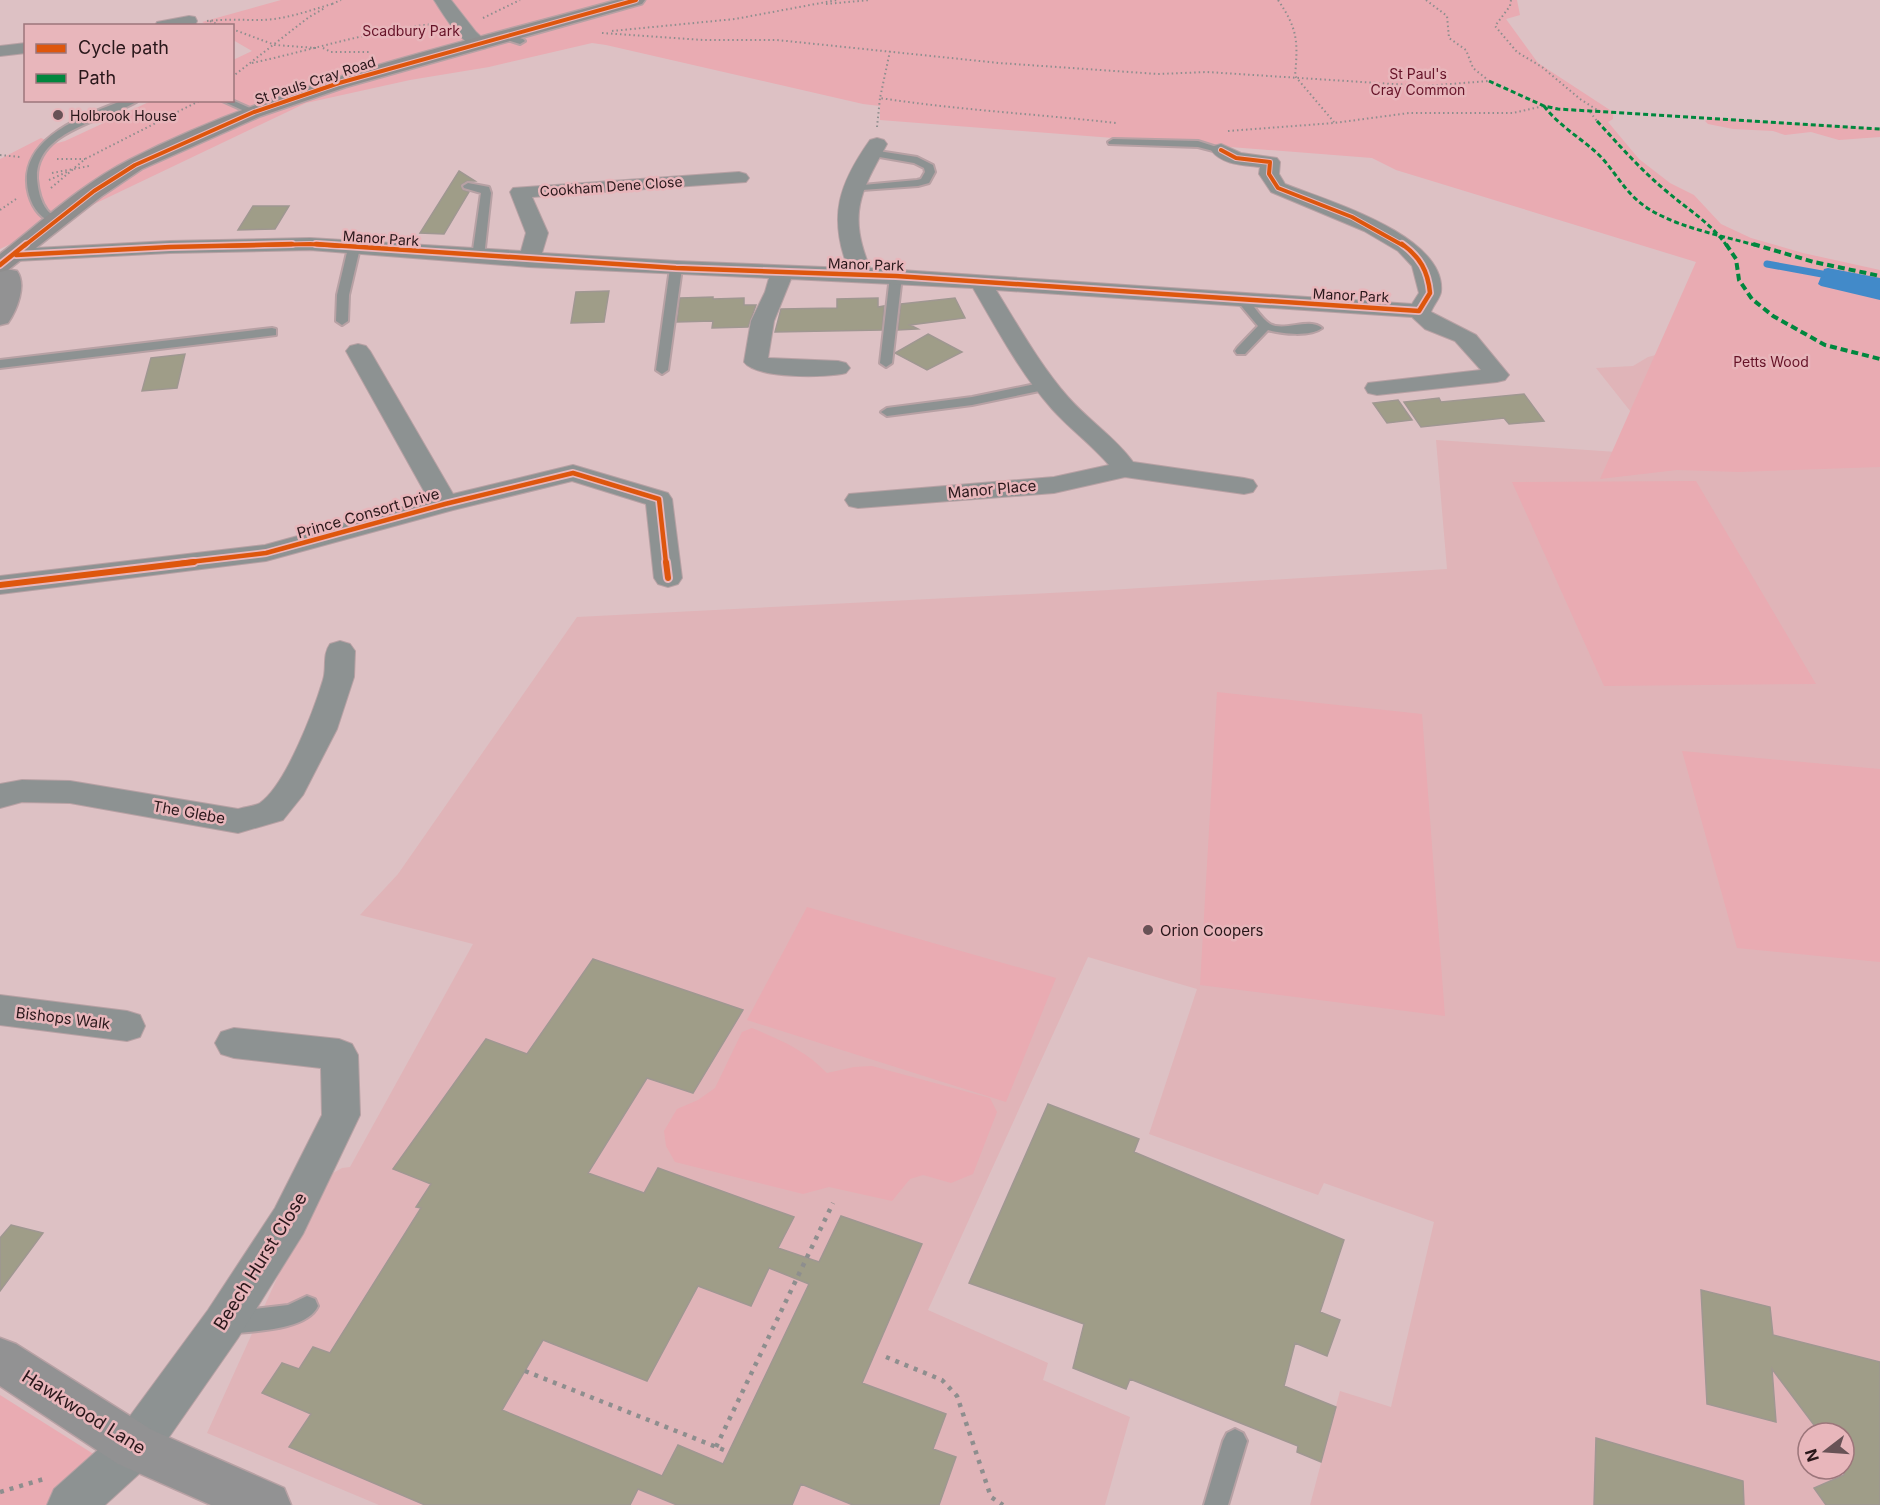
<svg xmlns="http://www.w3.org/2000/svg" width="1880" height="1505" viewBox="0 0 1880 1505" font-family="Inter,sans-serif">
<style>
.built{fill:#e0b4b8;fill-rule:evenodd}
.green{fill:#e9abb2}
.water{fill:#428ac9}
.lines{fill:none;stroke-linecap:round;stroke-linejoin:round}
.stream{stroke:#428ac9;stroke-width:7}
.building{fill:#9f9d88;stroke:#9f9791;stroke-width:1.5;fill-rule:evenodd}
.lane-casing{stroke:#b7a1a4;stroke-width:4}
.street-casing{stroke:#b7a1a4;stroke-width:2}
.secondary-casing{stroke:#b7a1a4;stroke-width:3}
.primary-casing{stroke:#b7a1a4;stroke-width:3}
.path-far1{stroke:#8e8e8e;stroke-width:2;stroke-dasharray:1.5 3;stroke-linecap:butt}
.path{stroke:#8e8e8e;stroke-width:4.5;stroke-dasharray:4 6;stroke-linecap:butt}
.lane{fill:#8d9292;fill-rule:evenodd}
.street{fill:#8d9292;fill-rule:evenodd}
.secondary{fill:#929293;fill-rule:evenodd}
.primary{fill:#8f8e8e;fill-rule:evenodd}
.quiet-far1{stroke:#00873e;stroke-width:3;stroke-dasharray:5 3;stroke-linecap:butt}
.quiet{stroke:#00873e;stroke-width:4;stroke-dasharray:7 4;stroke-linecap:butt}
.cycleway-far2-casing{stroke:#e8b6bb;stroke-width:6}
.cycleway-far1-casing{stroke:#e8b6bb;stroke-width:8}
.cycleway-casing{stroke:#e8b6bb;stroke-width:10}
.cycleway-far2{stroke:#de560d;stroke-width:4}
.cycleway-far1{stroke:#de560d;stroke-width:4.5}
.cycleway{stroke:#de560d;stroke-width:6}
.poi-dot{fill:#685256;stroke:#e8b6bb;stroke-width:2}
.labels{text-anchor:middle;dominant-baseline:central;stroke-width:5;stroke-linejoin:round;paint-order:stroke}
.far-park-label{font-size:14px;fill:#651227;stroke:#e8b6bb}
.far-street-label{font-size:14px;fill:#29171a;stroke:#e8b6bb}
.far-poi-label{font-size:14px;fill:#29171a;stroke:#e8b6bb;text-anchor:start}
.street-label{font-size:15px;fill:#29171a;stroke:#e8b6bb}
.poi-label{font-size:15px;fill:#29171a;stroke:#e8b6bb;text-anchor:start}
.near-street-label{font-size:18px;fill:#29171a;stroke:#e8b6bb}
</style>
<rect width="100%" height="100%" fill="#ddc1c4"/>
<path class="built" d="M1671,351L1880,380V1505H1310L1340,1391L1391,1407L1434,1222L1324,1183L1318,1195L1149,1134L1197,989L1088,957L928,1310L1048,1363L1043,1380L1130,1417L1105,1505H379L207,1433L283,1265L333,1173L342,1168L350,1167L473,944L360,915L398,874L577,617L1109,590L1447,569L1436,440L1617,452L1646,431L1596,368L1633,366L1648,357ZM1808,1433H1844V1469H1808Z"/>
<path class="green" d="M281,0H1517L1520,15L1506,19L1538,63L1613,112V119L1608,122L1639,159L1670,183L1694,195L1721,224L1751,238L1803,253L1880,270V467L1739,472L1677,470L1600,479L1696,262L1396,170L1372,158L880,120V106L863,104L606,45L592,43L489,67L410,80L306,103L0,249V159L41,138L54,144L65,141L151,101L232,100L233,60L252,51L233,40L232,26L208,25L202,22Z
M1711,118L1880,129V137L1839,140L1811,132L1785,135L1773,131L1733,129L1708,124L1705,121Z
M1696,481L1816,684L1604,686L1512,482Z
M1217,692L1422,714L1445,1016L1200,985Z
M1682,751L1880,769V962L1737,948Z
M807,907L1056,978L1006,1102L747,1020Z
M752,1028C781,1040 805,1050 827,1073L854,1067L872,1066L990,1098L997,1112L973,1174L951,1183L923,1175L910,1179L892,1201L829,1187L803,1194L675,1162L666,1146L664,1131L677,1109L698,1100L715,1088L742,1032Z
M0,1395L103,1460L53,1505H0Z"/>
<path class="water" d="M1828,268L1880,278V300L1821,286L1818,284L1824,269Z"/>
<g class="lines">
<path class="stream" d="M1767,264L1822,274"/>
</g>
<path class="building" d="M459,171L475,181H467L461,185L463,190L469,192L444,234L420,233Z
M253,206H289L275,229L238,230Z
M609,291L604,322L571,323L576,292Z
M713,297V299L744,298V305H756L748,327L712,328L713,321L677,322L680,298Z
M878,298V307L884,306L882,330L775,332L781,309L837,308V299Z
M955,298L965,318L910,325L918,329L898,330L901,304Z
M928,334L962,352L927,370L895,353Z
M185,354L177,388L142,391L151,358Z
M1524,394L1544,421L1509,424L1504,418L1421,427L1404,402L1439,398L1441,402Z
M1398,400L1412,420L1387,423L1373,403Z
M593,959L743,1010L693,1093L647,1078L588,1173L644,1193L658,1168L794,1217L778,1248L819,1262L841,1216L922,1244L862,1383L946,1414L933,1449L956,1457L939,1505H853L801,1484L792,1505H677L638,1489L630,1505H425L289,1447L311,1414L262,1393L282,1363L299,1369L313,1347L330,1353L421,1208L416,1207L431,1184L393,1169L486,1039L527,1054ZM769,1268L809,1284L723,1464L678,1445L662,1476L502,1410L543,1340L647,1381L698,1286L751,1306Z
M1048,1104L1139,1139L1134,1152L1344,1240L1320,1312L1340,1320L1327,1356L1295,1343L1284,1386L1336,1407L1321,1462L1297,1452L1298,1446L1130,1379L1126,1389L1073,1368L1084,1324L969,1283Z
M11,1225L43,1233L0,1291V1238Z
M1701,1290L1770,1307L1773,1335L1880,1362V1505H1826L1814,1488L1844,1475V1433H1820L1772,1369L1776,1422L1707,1404Z
M1596,1438L1743,1481L1744,1505H1594Z"/>
<g class="lines">
<defs>
<path id="lane" d="M507,34L523,39L525,41L520,44L504,39L502,37Z
M124,100H139C108,121 35,129 37,179C38,189 40,201 47,210C51,215 57,217 61,221L56,224C42,220 33,209 29,195C14,139 83,116 124,100Z
M220,100H232L259,112L251,114Z
M1113,139L1198,141L1226,150L1221,153L1198,147L1109,144L1108,142Z
M872,150L917,157L933,165L935,172L929,183L918,186L848,191L847,189L852,186L917,180L921,179L925,172L924,168L914,163L868,155L867,153Z
M468,183L489,187L491,193L484,257L478,260L472,257L481,193L464,188L463,186Z
M354,245L360,248L349,295L348,321L342,325L336,321L337,295L348,248Z
M676,265L682,268L668,370L662,374L656,370L670,268Z
M896,273L902,276L892,363L886,367L880,363L890,276Z
M1243,297L1247,298C1254,306 1262,319 1270,324C1285,332 1309,317 1322,328C1311,337 1281,334 1268,330L1245,354H1237L1235,351L1237,348L1258,326L1237,301Z
M272,328L276,329V335L0,368V360Z
M1045,382L1049,383L1051,386L1049,389L972,405L887,416L881,412L887,408L972,397Z
M307,1296L315,1299L318,1306C307,1331 251,1331 227,1334L219,1330L216,1323L219,1316L227,1312L288,1305Z
M1235,1429L1243,1433L1247,1441L1228,1505H1204L1223,1441L1227,1433Z"/>
<path id="street" d="M434,0H451L476,32L489,44L486,48C465,53 444,15 434,0Z
M189,16L195,17L197,21L195,25L155,26L157,22Z
M26,43V53L0,56V46Z
M877,138L884,140L887,144C860,193 848,214 870,268L1412,304L1419,293L1412,266L1398,251L1364,231L1271,192L1259,174L1260,167C1243,165 1222,165 1211,150L1214,146L1221,144L1241,153L1277,158L1280,162L1279,174L1285,184C1325,200 1447,235 1441,292C1440,298 1433,306 1431,312L1476,335L1509,375L1505,380L1497,382L1377,395L1368,393L1365,388L1368,383L1481,370L1455,341L1425,329L1412,317L996,290C1019,327 1040,365 1068,397C1089,421 1115,437 1133,462L1244,478L1253,480L1257,486L1253,492L1244,494L1125,477L1054,493L858,508L849,506L845,500L849,494L1054,477L1109,465C1092,445 1070,429 1052,409C1020,373 997,329 973,288L791,279L774,321L768,358L838,361L846,363L850,368L846,373C827,378 756,379 744,362L751,321L765,292L769,278L529,267L310,250L170,253L16,261L8,260L5,255L8,250L16,249L170,241L310,238L521,251L526,233L510,192L513,188L739,172L746,174L749,178L746,182L532,197L548,233L542,253L676,261L848,268C828,216 839,184 870,140Z
M358,344L366,346L370,351L453,494L573,465L668,493L672,499L682,578L678,584L668,587L658,584L654,578L646,504L572,481L453,510L266,561L0,594V576L265,545L429,500L346,351L350,346Z
M340,641L350,644L355,651L354,677L337,729L303,795L283,820L238,833L70,803L22,802L0,808V784L22,780L70,781L238,809C244,807 255,806 260,803C286,785 314,710 323,680C327,668 322,655 330,644Z
M0,995L127,1011L140,1015L145,1026L140,1037L127,1041L0,1025Z
M234,1028L339,1039L352,1044L358,1055L360,1115L303,1234L238,1338L151,1463L105,1505H47L54,1489L119,1431L208,1310L275,1208L322,1115L321,1068L234,1058L221,1054L215,1043L221,1032Z"/>
<path id="secondary" d="M0,268L17,271C27,285 17,310 8,323L0,325Z
M0,1338L16,1344L152,1430L284,1488L291,1505H211L118,1464L0,1386Z"/>
<path id="primary" d="M617,0H645L642,4L346,87L261,116L142,169L102,196L8,270L0,272V254C41,222 82,184 129,160C282,82 452,46 617,0Z"/>
</defs>
<use href="#lane" class="lane-casing"/>
<use href="#street" class="street-casing"/>
<use href="#secondary" class="secondary-casing"/>
<use href="#primary" class="primary-casing"/>
<path class="path-far1" d="M1278,0C1298,29 1298,42 1295,76L1334,122
M1426,0L1447,16L1449,38L1466,50L1473,68L1488,80
M1511,0L1510,6L1495,26L1517,52L1542,67L1580,99L1602,113
M332,4L341,0
M826,4L870,0
M483,18L520,0
M207,21C225,19 241,20 259,20C284,20 308,11 332,4
M210,21L222,26
M232,29L275,45L316,48
M612,31L735,19L837,0
M602,33L703,40H777L999,63L1158,74L1207,72L1424,86L1489,81
M323,48L331,52H369
M890,51L880,98C958,110 1037,114 1116,123
M252,63C312,50 373,30 434,24
M232,77L309,17L325,8
M1590,112L1597,121
M877,127L880,98
M1228,131L1334,123L1409,113H1513L1544,106
M0,155L20,157
M57,159H85
M52,173L89,166
M49,180L67,172
M51,188L85,159L201,100
M0,210L16,199"/>
<path class="path" d="M886,1357L942,1380L957,1396L991,1497L1003,1505
M525,1371L729,1452
M716,1447L833,1203
M0,1492L44,1479"/>
<use href="#lane" class="lane"/>
<use href="#street" class="street"/>
<use href="#secondary" class="secondary"/>
<use href="#primary" class="primary"/>
<path class="quiet-far1" d="M1489,81L1544,106L1558,109L1880,129
M1544,106C1559,126 1581,138 1599,155C1613,169 1622,187 1638,201C1667,226 1721,235 1758,246
M1597,121C1619,145 1640,169 1665,190C1688,210 1709,221 1727,246"/>
<path class="quiet" d="M1726,244L1736,259L1739,280L1752,299L1773,316L1825,345L1880,359
M1753,244L1814,262L1880,276"/>
<defs>
<path id="cycleway-far2" d="M1221,150L1236,158L1270,162L1269,174L1278,188L1352,217L1404,246
M24,246L94,191L135,165L254,112L339,83L636,0
M222,246L310,244L339,246"/>
<path id="cycleway-far1" d="M316,244L676,268L896,276L1419,311L1430,293C1428,271 1420,257 1402,244
M16,255L170,247L292,244
M0,265L26,244
M181,563L266,553L445,504L573,473L659,499L666,563"/>
<path id="cycleway" d="M666,562L668,578
M0,585L194,562"/>
</defs>
<use href="#cycleway-far2" class="cycleway-far2-casing"/>
<use href="#cycleway-far1" class="cycleway-far1-casing"/>
<use href="#cycleway" class="cycleway-casing"/>
<use href="#cycleway-far2" class="cycleway-far2"/>
<use href="#cycleway-far1" class="cycleway-far1"/>
<use href="#cycleway" class="cycleway"/>
</g>
<g class="poi-dot">
<circle cx="58" cy="115" r="6"/>
<circle cx="1148" cy="930" r="6"/>
</g>
<g class="labels">
<g class="far-park-label">
<text x="411" y="30">Scadbury Park</text>
<text x="1418" y="73">St Paul's<tspan x="1418" dy="16">Cray Common</tspan></text>
<text x="1771" y="361">Petts Wood</text>
</g>
<g class="far-street-label">
<text transform="translate(315 80) rotate(-18)">St Pauls Cray Road</text>
<text transform="translate(611 186) rotate(-4)">Cookham Dene Close</text>
<text transform="translate(381 238) rotate(4)">Manor Park</text>
<text transform="translate(866 264) rotate(2)">Manor Park</text>
<text transform="translate(1351 295) rotate(3)">Manor Park</text>
</g>
<g class="far-poi-label">
<text x="70" y="115">Holbrook House</text>
</g>
<g class="street-label">
<text transform="translate(992 489) rotate(-5)">Manor Place</text>
<text transform="translate(368 513) rotate(-16)">Prince Consort Drive</text>
<text transform="translate(189 812) rotate(10)">The Glebe</text>
<text transform="translate(63 1018) rotate(7)">Bishops Walk</text>
</g>
<g class="poi-label">
<text x="1160" y="930">Orion Coopers</text>
</g>
<g class="near-street-label">
<text transform="translate(260 1261) rotate(-58)">Beech Hurst Close</text>
<text transform="translate(84 1412) rotate(32)">Hawkwood Lane</text>
</g>
</g>
<rect x="24" y="24" width="210" height="78" fill="#e8b6bb" stroke="#9c767b" stroke-width="1.5"/>
<rect x="36" y="44" width="30" height="9" fill="#de560d" stroke="#9c767b" stroke-width="1.5"/>
<text x="78" y="54" font-size="18" fill="#29171a">Cycle path</text>
<rect x="36" y="74" width="30" height="9" fill="#00873e" stroke="#9c767b" stroke-width="1.5"/>
<text x="78" y="84" font-size="18" fill="#29171a">Path</text>
<g transform="translate(1826 1451) rotate(253)"><circle r="28" fill="#e8b6bb" stroke="#9c767b" stroke-width="1.5"/>
<path d="M0-4.5L10 22L0 15L-10 22Z" fill="#685256"/>
<text y="-9" font-size="16" font-weight="bold" text-anchor="middle" fill="#29171a">N</text>
</g>
</svg>
